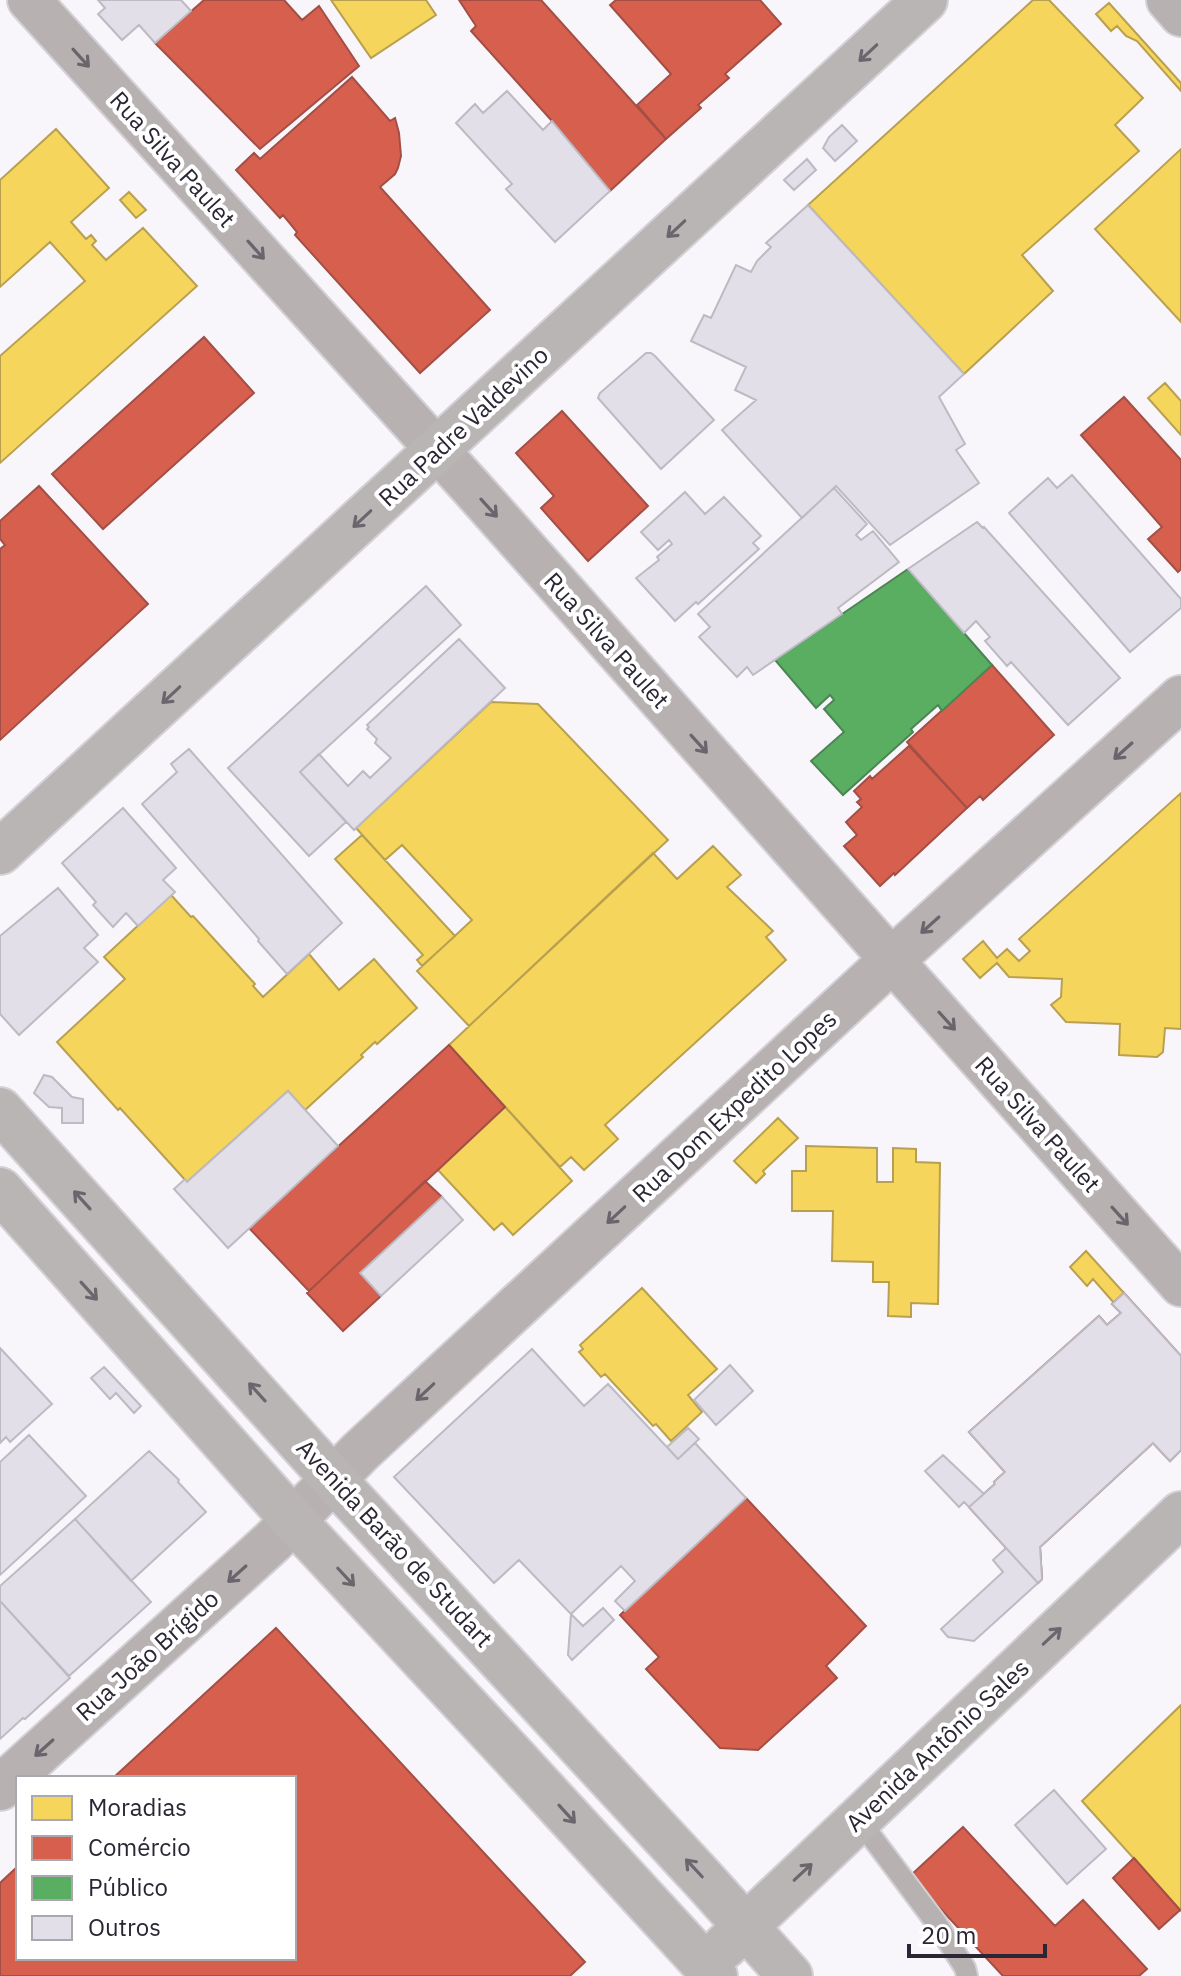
<svg xmlns="http://www.w3.org/2000/svg" width="1181" height="1976" viewBox="0 0 1181 1976" font-family="'IBM Plex Sans',sans-serif">
<style>
.homes{fill:#f6d55c;stroke:#b9a050;stroke-width:2}
.shops{fill:#d6604d;stroke:#a34f46;stroke-width:2}
.public{fill:#5aae61;stroke:#4c8554;stroke-width:2}
.building{fill:#e3dfe8;stroke:#bdbac3;stroke-width:2}
.lines{fill:none;stroke-linecap:round;stroke-linejoin:round}
.service-casing{stroke:#d3d1d6;stroke-width:24}
.minor-casing{stroke:#d3d1d6;stroke-width:46}
.tertiary-casing{stroke:#d3d1d6;stroke-width:48}
.primary-casing{stroke:#d3d1d6;stroke-width:48}
.service{stroke:#b7b2b1;stroke-width:20}
.minor{stroke:#b7b2b1;stroke-width:42}
.tertiary{stroke:#b7b2b1;stroke-width:44}
.primary{stroke:#b9b5b5;stroke-width:44}
.oneway{stroke:#6b666e}
.oneway2{stroke:#6a656c}
.labels{text-anchor:middle;dominant-baseline:central;stroke-width:8;stroke-linejoin:round;paint-order:stroke}
.street-label{font-size:24px;fill:#2b2634;stroke:#fff}
</style>
<rect width="100%" height="100%" fill="#f8f6fb"/>
<path class="homes" d="M331,0H426L436,15L371,58Z
M1033,0H1049L1143,98L1115,125L1139,151L1022,255L1053,291L964,374L808,205Z
M1109,3L1181,83V91L1137,41L1126,36L1117,26L1111,31L1096,14Z
M56,129L109,188L71,222L86,239L91,235L96,241L92,245L106,260L143,228L197,286L0,463V356L85,281L50,242L0,287V180Z
M1181,149V322L1095,229Z
M129,192L146,210L136,218L120,200Z
M1165,383L1181,401V435L1148,398Z
M491,702L538,704L668,840L469,1026L417,971L472,920L402,845L385,860L356,828Z
M1181,793V1029L1165,1028L1163,1052L1157,1057L1119,1055L1120,1024L1066,1022L1051,1005L1061,997L1062,979L1009,977L997,963L980,978L963,959L983,941L997,958L1007,949L1019,961L1030,951L1019,939Z
M362,835L455,936L422,966L417,960L423,955L335,859Z
M713,846L741,875L727,887L773,931L766,937L786,960L605,1125L618,1139L584,1170L571,1157L560,1167L449,1045L653,853L677,879Z
M171,895L191,917L193,916L255,984L253,986L263,997L309,954L339,990L374,959L417,1008L377,1044L375,1042L361,1055L363,1057L305,1110L288,1091L187,1182L120,1108L118,1110L57,1042L125,979L104,957Z
M505,1107L572,1181L513,1235L502,1223L494,1230L438,1170Z
M778,1118L798,1138L763,1171L765,1174L756,1183L734,1161Z
M806,1146L877,1148V1182H893V1148L916,1149V1162L940,1163L938,1304L911,1303V1317L888,1316L889,1282H873V1262L832,1261L833,1211H792V1171H806Z
M1086,1251L1124,1293L1114,1303L1093,1279L1087,1286L1070,1267Z
M642,1288L717,1369L688,1395L702,1412L671,1441L656,1424L653,1426L605,1374L601,1377L579,1352L583,1349L580,1345Z
M1181,1705V1911L1082,1801Z"/>
<path class="shops" d="M204,0H284L302,20L319,6L359,66L260,149L155,43Z
M459,0H541L666,139L610,191L552,121L471,31L476,26Z
M616,0H760L781,24L725,74L729,78L698,105L701,108L666,139L637,105L671,74L610,5Z
M352,77L390,121L395,118L399,133L401,156L398,168L395,174L380,187L490,310L420,373L295,235L297,232L283,215L280,218L236,170L254,153L260,159Z
M204,337L254,393L103,529L52,474Z
M1124,397L1181,460V569L1178,572L1148,539L1162,527L1081,435Z
M562,411L648,506L588,561L541,508L554,496L516,453Z
M39,486L148,604L0,740V549L5,545L0,539V521Z
M992,665L1054,735L983,800L980,796L967,808L907,742Z
M909,746L967,808L895,875L894,873L880,886L844,846L857,835L846,822L862,807L857,802L861,799L854,791L870,776L872,779Z
M449,1045L505,1107L309,1291L249,1228Z
M425,1181L442,1197L360,1273L381,1296L343,1331L307,1293Z
M1124,1293L1181,1356V1450L1170,1461L1153,1443L1040,1547L1042,1579L1038,1583L969,1507L995,1484L994,1482L1005,1472L969,1432L1099,1316L1107,1325L1121,1313L1112,1304Z
M746,1498L866,1626L826,1666L837,1678L758,1750L720,1748L646,1669L659,1657L620,1615Z
M276,1628L585,1962L570,1976H0V1883L18,1866V1958H294V1778H113Z
M963,1827L1055,1926L1083,1900L1147,1969L1139,1976H1003L910,1876Z
M1134,1858L1180,1910L1159,1929L1113,1878Z"/>
<path class="public" d="M908,569L992,665L942,711L938,705L911,729L913,732L843,795L811,761L844,732L824,709L834,700L830,695L816,708L775,660Z"/>
<path class="building" d="M98,0H181L191,11L155,43L139,25L122,40L98,14L105,8Z
M507,91L543,130L552,121L610,191L555,242L506,189L512,184L456,123L475,104L483,113Z
M842,125L857,141L835,161L823,148L829,137Z
M807,159L816,170L794,190L784,180Z
M808,205L964,374L939,397L965,444L956,450L979,483L890,545L836,486L802,518L722,430L756,400L735,390L746,367L691,341L704,315L711,318L736,265L751,272L757,261L771,247L766,243Z
M646,353H651L655,356L714,420L661,469L598,398L600,393Z
M1072,475L1181,599V608L1130,652L1009,513L1048,478L1057,488Z
M834,488L867,524L856,535L861,540L873,531L899,562L838,608L842,614L753,675L747,667L737,677L699,637L710,627L698,614Z
M685,492L705,514L724,497L761,536L753,543L759,549L698,604L696,602L675,621L636,578L659,560L657,557L672,544L669,540L658,550L641,532Z
M977,522L983,528L984,527L1120,678L1068,725L1011,662L1007,666L985,641L990,637L976,621L964,633L908,569Z
M426,586L461,625L300,772L346,822L309,856L228,768Z
M459,639L505,688L354,830L300,772L319,754L348,786L363,771L370,778L391,758L375,743L377,739L367,729L369,727L367,725Z
M189,749L342,923L287,974L258,941L259,939L142,804L177,772L171,764Z
M123,808L176,868L163,880L175,892L138,926L126,913L113,927L93,905L96,902L62,863Z
M58,888L98,935L84,948L98,962L19,1035L0,1014V936Z
M44,1075L52,1077L72,1097L83,1099V1123H62V1108L49,1107L34,1093Z
M288,1091L338,1146L228,1248L174,1189L185,1179L187,1182Z
M442,1197L463,1220L381,1296L360,1273Z
M1124,1293L1181,1356V1450L1170,1461L1153,1443L1040,1547L1042,1579L1038,1583L969,1507L995,1484L994,1482L1005,1472L969,1432L1099,1316L1107,1325L1121,1313L1112,1304Z
M0,1348L52,1404L10,1442L6,1437L0,1443Z
M532,1349L584,1406L608,1384L678,1459L695,1443L746,1498L625,1611L615,1601L635,1581L621,1566L571,1614L583,1626L603,1608L614,1620L572,1660L568,1655L571,1614L519,1560L494,1583L394,1477Z
M730,1365L753,1391L716,1425L694,1400Z
M104,1367L141,1406L134,1413L116,1393L110,1399L91,1378Z
M688,1428L699,1439L678,1459L667,1447Z
M29,1435L86,1496L0,1575V1462Z
M149,1451L179,1480L178,1482L206,1512L131,1581L75,1519Z
M943,1455L984,1494L969,1507L964,1502L959,1507L925,1471Z
M75,1519L151,1602L69,1676L0,1601V1586Z
M1006,1548L1038,1583L974,1641L948,1637L941,1629L1003,1572L993,1560Z
M0,1601L70,1678L25,1719L23,1718L0,1739Z
M1054,1790L1106,1849L1067,1884L1015,1825Z"/>
<g class="lines">
<defs>
<path id="service" d="M859,1820L937,1924L965,1968L967,1976"/>
<path id="minor" d="M29,0L470,486L1181,1285
M1168,0L1181,15"/>
<path id="tertiary" d="M0,1788L272,1542L360,1452L893,959L1181,698"/>
<path id="primary" d="M0,852L925,0
M0,1110L333,1479L703,1879L790,1976
M0,1190L293,1520L514,1757L715,1976
M724,1947L1181,1514"/>
</defs>
<use href="#service" class="service-casing"/>
<use href="#minor" class="minor-casing"/>
<use href="#tertiary" class="tertiary-casing"/>
<use href="#primary" class="primary-casing"/>
<use href="#service" class="service"/>
<use href="#minor" class="minor"/>
<use href="#tertiary" class="tertiary"/>
<use href="#primary" class="primary"/>
</g>
<defs><path id="oneway-shaft" d="M-6 0H5M1.5-3L5.5 0L1.5 3" fill="none" stroke-width="1.6" stroke-linecap="round" stroke-linejoin="round" transform="scale(2)"/></defs>
<g class="oneway">
<use href="#oneway-shaft" transform="translate(868 53) rotate(137)"/>
<use href="#oneway-shaft" transform="translate(676 229) rotate(137)"/>
<use href="#oneway-shaft" transform="translate(362 519) rotate(137)"/>
<use href="#oneway-shaft" transform="translate(171 695) rotate(137)"/>
<use href="#oneway-shaft" transform="translate(82 1200) rotate(-132)"/>
<use href="#oneway-shaft" transform="translate(89 1291) rotate(48)"/>
<use href="#oneway-shaft" transform="translate(257 1392) rotate(-132)"/>
<use href="#oneway-shaft" transform="translate(346 1577) rotate(47)"/>
<use href="#oneway-shaft" transform="translate(1052 1636) rotate(-43)"/>
<use href="#oneway-shaft" transform="translate(567 1814) rotate(48)"/>
<use href="#oneway-shaft" transform="translate(694 1868) rotate(-133)"/>
<use href="#oneway-shaft" transform="translate(803 1872) rotate(-43)"/>
</g>
<g class="oneway2">
<use href="#oneway-shaft" transform="translate(81 58) rotate(48)"/>
<use href="#oneway-shaft" transform="translate(256 250) rotate(48)"/>
<use href="#oneway-shaft" transform="translate(489 508) rotate(48)"/>
<use href="#oneway-shaft" transform="translate(699 744) rotate(48)"/>
<use href="#oneway-shaft" transform="translate(1123 751) rotate(138)"/>
<use href="#oneway-shaft" transform="translate(930 925) rotate(138)"/>
<use href="#oneway-shaft" transform="translate(947 1021) rotate(48)"/>
<use href="#oneway-shaft" transform="translate(616 1215) rotate(137)"/>
<use href="#oneway-shaft" transform="translate(1120 1216) rotate(48)"/>
<use href="#oneway-shaft" transform="translate(425 1392) rotate(137)"/>
<use href="#oneway-shaft" transform="translate(237 1574) rotate(138)"/>
<use href="#oneway-shaft" transform="translate(44 1748) rotate(138)"/>
</g>
<g class="labels">
<g class="street-label">
<text transform="translate(173 159) rotate(48)">Rua Silva Paulet</text>
<text transform="translate(463 426) rotate(-43)">Rua Padre Valdevino</text>
<text transform="translate(607 640) rotate(48)">Rua Silva Paulet</text>
<text transform="translate(734 1106) rotate(-43)">Rua Dom Expedito Lopes</text>
<text transform="translate(1038 1124) rotate(48)">Rua Silva Paulet</text>
<text transform="translate(395 1543) rotate(47)">Avenida Barão de Studart</text>
<text transform="translate(147 1655) rotate(-42)">Rua João Brígido</text>
<text transform="translate(937 1745) rotate(-43)">Avenida Antônio Sales</text>
</g>
</g>
<rect x="16" y="1776" width="280" height="184" fill="#ffffff" stroke="#aaa8ae" stroke-width="2"/>
<rect x="32" y="1796" width="40" height="24" fill="#f6d55c" stroke="#aaa8ae" stroke-width="2"/>
<text x="88" y="1816" font-size="24" fill="#2b2634">Moradias</text>
<rect x="32" y="1836" width="40" height="24" fill="#d6604d" stroke="#aaa8ae" stroke-width="2"/>
<text x="88" y="1856" font-size="24" fill="#2b2634">Comércio</text>
<rect x="32" y="1876" width="40" height="24" fill="#5aae61" stroke="#aaa8ae" stroke-width="2"/>
<text x="88" y="1896" font-size="24" fill="#2b2634">Público</text>
<rect x="32" y="1916" width="40" height="24" fill="#e3dfe8" stroke="#aaa8ae" stroke-width="2"/>
<text x="88" y="1936" font-size="24" fill="#2b2634">Outros</text>
<path d="M909 1944v12h136v-12" fill="none" stroke="#2b2634" stroke-width="4"/>
<text x="921" y="1944" font-size="24" fill="#2b2634" stroke="#ffffff" stroke-width="6" paint-order="stroke">20 m</text>
</svg>
